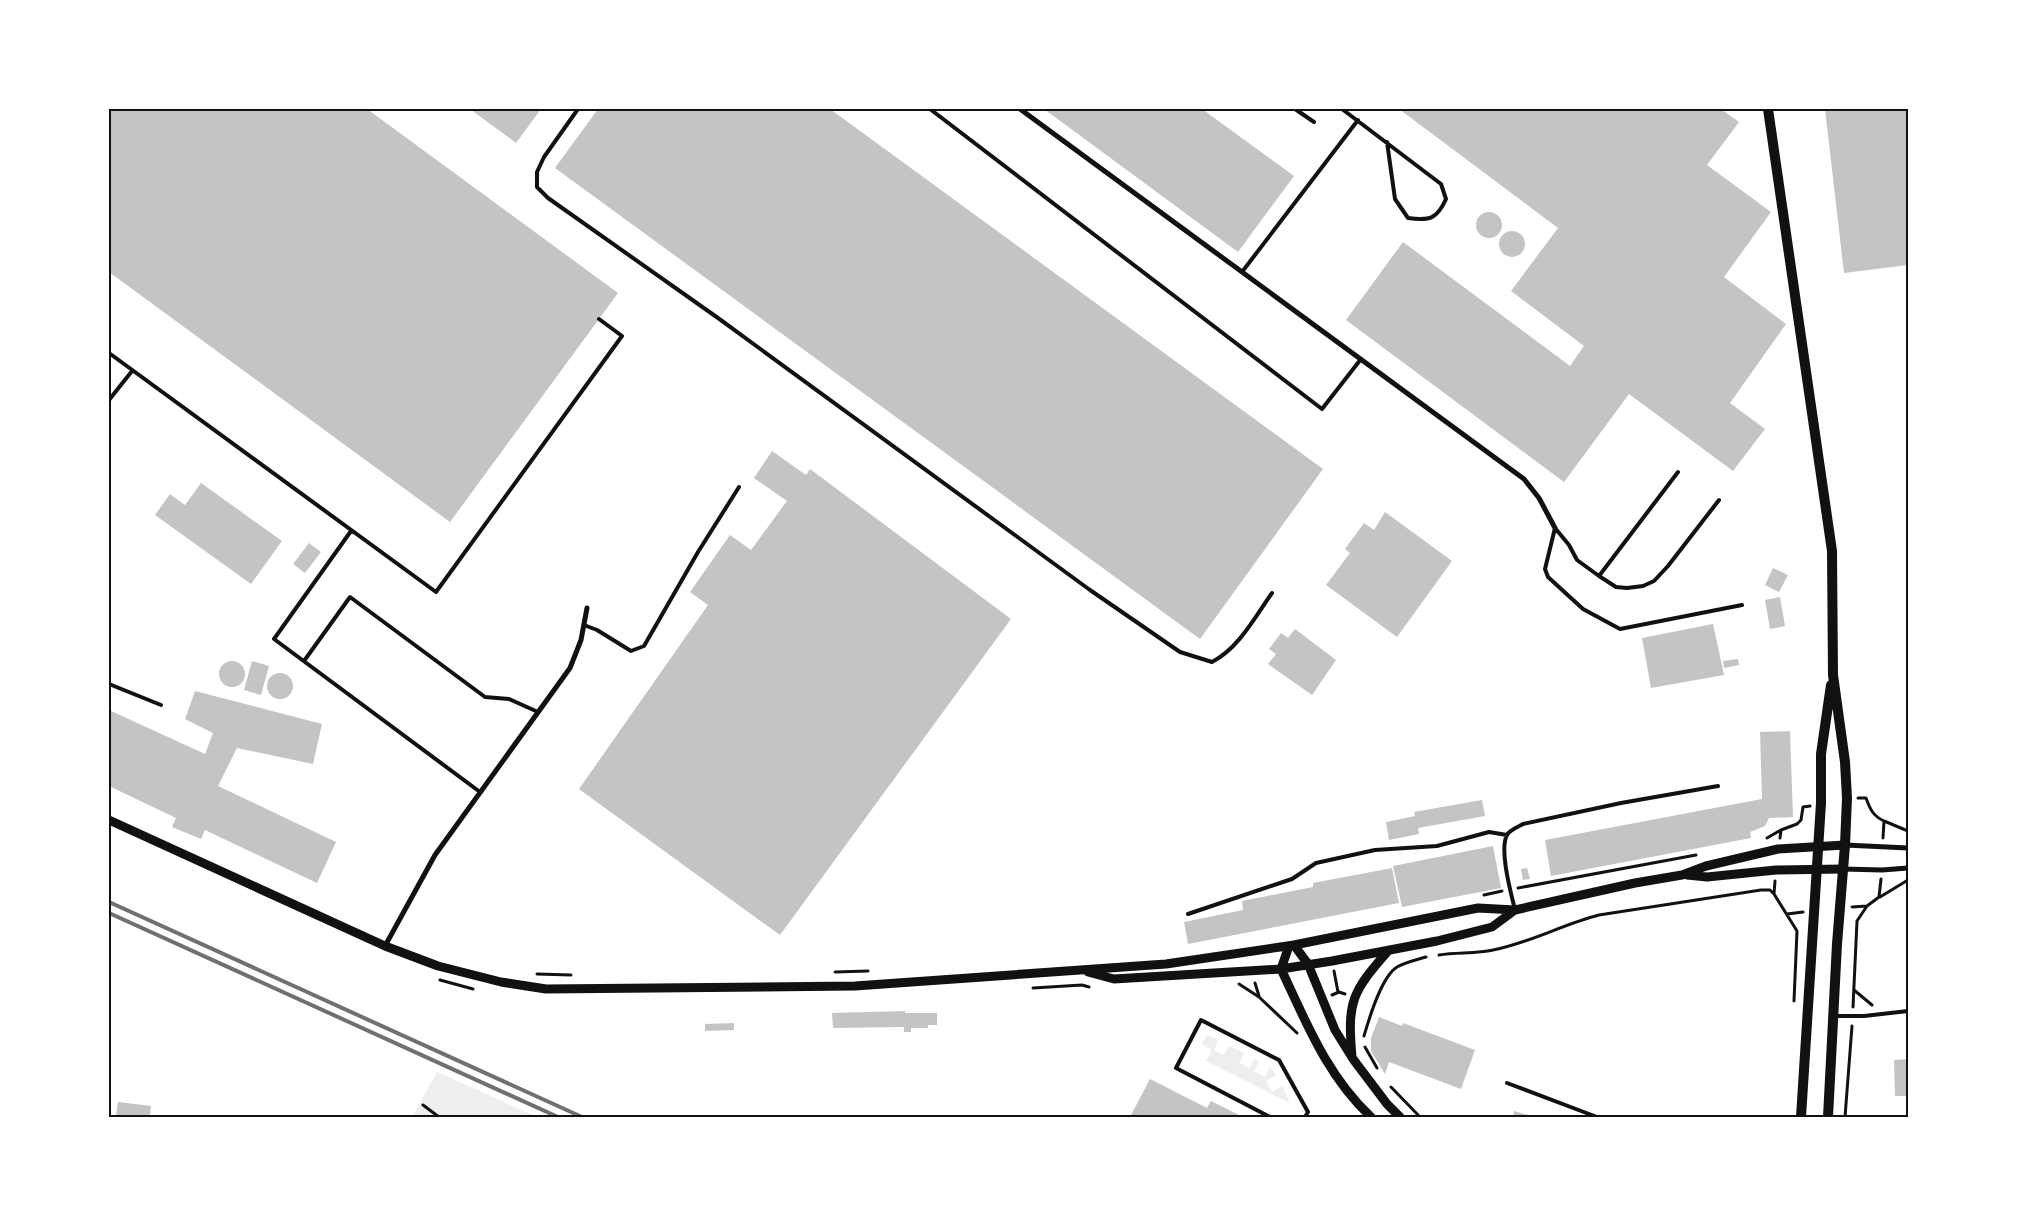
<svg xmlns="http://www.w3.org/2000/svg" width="2017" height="1226" viewBox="0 0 2017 1226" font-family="'Source Sans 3',sans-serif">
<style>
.green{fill:#eee}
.building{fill:#c4c4c4}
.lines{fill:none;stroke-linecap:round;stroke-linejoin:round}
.path{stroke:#111;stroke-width:3}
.service{stroke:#111;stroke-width:4}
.minor{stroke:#111;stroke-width:5}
.tertiary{stroke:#111;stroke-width:9}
.secondary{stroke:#111;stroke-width:10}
.rail{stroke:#707070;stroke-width:4}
.neatline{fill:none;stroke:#111;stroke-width:2}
</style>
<rect width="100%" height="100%" fill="#fff"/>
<path class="green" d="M1207,1035L1218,1040L1214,1050L1224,1055L1229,1046L1244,1053L1239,1063L1249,1068L1255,1059L1259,1061L1254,1071L1265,1077L1270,1067L1276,1075L1266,1081L1272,1092L1282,1086L1290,1103L1206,1061L1212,1050L1202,1044Z
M437,1072L537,1117H412Z"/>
<path class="building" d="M109,109H367L618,293L450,522L109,272Z
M470,109H541L516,143Z
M598,109H830L1323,469L1200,639L555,168Z
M1044,109H1202L1294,176L1238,252Z
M1399,109H1721L1739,122L1707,165L1771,212L1724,277L1786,324L1730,403L1765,429L1733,471L1629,394L1564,482L1346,320L1403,242L1570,366L1584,346L1511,291L1558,228Z
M1825,109H1908V265L1844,273Z
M1476 225a13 13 0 1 1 26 0a13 13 0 1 1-26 0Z
M1499 244a13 13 0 1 1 26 0a13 13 0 1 1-26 0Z
M772,451L806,475L810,469L1011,619L780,935L579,789L708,605L690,592L730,535L751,550L787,501L754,478Z
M201,483L282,541L251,584L155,515L170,494L185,505Z
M1385,512L1452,561L1397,637L1326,585L1350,553L1345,549L1364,523L1374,530Z
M309,543L321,552L305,573L293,564Z
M1773,568L1788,575L1779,592L1765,585Z
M1780,597L1785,626L1770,629L1765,600Z
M1713,624L1724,675L1651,688L1642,638Z
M1295,629L1336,660L1312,695L1268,664L1276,654L1269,649L1281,633L1288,638Z
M1738,659L1739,665L1724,668L1723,661Z
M252,661L269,666L261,695L244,690Z
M219 674a13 13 0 1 1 26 0a13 13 0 1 1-26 0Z
M267 686a13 13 0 1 1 26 0a13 13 0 1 1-26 0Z
M195,691L322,724L313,764L237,748L218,786L336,842L317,883L205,830L201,839L172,827L176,818L109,786V710L205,754L213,733L185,719Z
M1790,731L1793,817L1769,818L1765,826L1750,832L1751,838L1551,876L1545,840L1762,799L1760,732Z
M1482,800L1485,816L1418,828L1419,834L1389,840L1386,822L1415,816L1414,812Z
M1493,846L1501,888L1402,907L1393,866Z
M1392,868L1399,903L1188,944L1184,922L1243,910L1242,901L1313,887V883Z
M1527,868L1530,879L1523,880L1521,869Z
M905,1011V1013H937V1025H928V1028H911V1032H904V1027L833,1028L832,1013Z
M1379,1017L1402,1026L1403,1023L1475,1050L1461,1089L1389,1062L1385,1074L1371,1051V1038Z
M734,1023V1030L705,1031V1024Z
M1908,1059V1096H1895L1894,1060Z
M1150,1079L1207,1108L1211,1101L1243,1117H1130Z
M118,1102L151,1106L150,1117H116Z
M1514,1111L1535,1117H1513Z"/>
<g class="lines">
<path class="path" d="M1858,798H1866C1870,809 1873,816 1884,821L1883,838
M1884,821L1908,831
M1767,838L1781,830
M1780,838L1781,830L1797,824L1801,820L1803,807L1810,806
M1775,881L1774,894L1797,931L1794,1001
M1518,888L1696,855
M1484,895L1502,891
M1880,897L1908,880
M1852,907L1867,906L1879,897L1881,879
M1787,914L1803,912
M1439,955C1457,952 1476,954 1493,950C1530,943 1563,924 1599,915L1761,890H1770L1774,894
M1334,971L1338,992
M835,972L868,971
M537,974L571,975
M440,980L473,989
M1255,983L1259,996
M1239,984L1259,997L1297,1033
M1033,988L1082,985L1089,987
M1854,990L1872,1005
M1332,995L1339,992L1345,994
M1853,1007L1857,921L1867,906
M1364,1036C1369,1019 1381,977 1397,967C1406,962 1416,960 1426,957
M1365,1047L1377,1068
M1391,1087L1420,1117
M423,1105L439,1117
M1845,1117L1852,1026"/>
<path class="service" d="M578,109L544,157L537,172V187L548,198L718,318L1090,590L1180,652L1212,662C1239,648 1255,617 1272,593
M930,109L1322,409L1361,359
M1295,109L1314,122
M1342,109L1441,184L1446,199C1437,219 1430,221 1408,218L1395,199L1387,142
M1242,272L1358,120
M109,353L436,592L622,336L599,319
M109,400L132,371
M1555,528L1545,569L1548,577L1583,609L1620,629L1742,605
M1555,528L1569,545L1577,560L1599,576L1616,587L1627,588L1643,586L1654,581L1668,566L1719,500
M351,531L274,639L480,792
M1599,576L1678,472
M584,625L597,630L631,651L644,646L698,552L739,487
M304,661L350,597L485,697L509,699L538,712
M109,684L161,705
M1515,910C1511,893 1499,850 1507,835C1509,830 1518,827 1523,824L1621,803L1718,786
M1188,914L1292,879L1316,863L1375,850L1437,846L1489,832L1507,835
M1834,1016H1864L1908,1011
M1507,1083L1597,1117
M1270,1117L1176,1068L1201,1020L1279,1060L1308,1112L1305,1117"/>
<path class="minor" d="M1020,109L1524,479L1539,498L1555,528
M1845,845L1908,848
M1843,869L1882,870L1908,868
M385,946L435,855L570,668L581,640L587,608"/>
<path class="tertiary" d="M109,820L385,946L438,966L501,982L546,989L855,986L1166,964L1294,945L1478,908L1515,910L1635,883L1682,875L1706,866L1778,849L1845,845
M1687,875L1707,877L1776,870L1843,869
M1294,945L1308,964L1335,1030L1353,1059L1387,1104L1400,1117
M1289,946L1281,969C1306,1022 1327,1076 1371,1117
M1088,972L1114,979L1281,969L1332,961L1437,941L1492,927L1515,910
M1352,1057C1347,1001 1352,992 1388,951"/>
<path class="secondary" d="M1768,109L1832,551L1833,675L1845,762L1847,798L1845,845L1837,944L1828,1117
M1801,1117L1821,803V754L1831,685"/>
<path class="rail" d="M109,902L582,1117
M109,913L558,1117"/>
</g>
<rect width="2017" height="1226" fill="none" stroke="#ffffff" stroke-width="220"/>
<rect x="110" y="110" width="1797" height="1006" class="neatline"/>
</svg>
